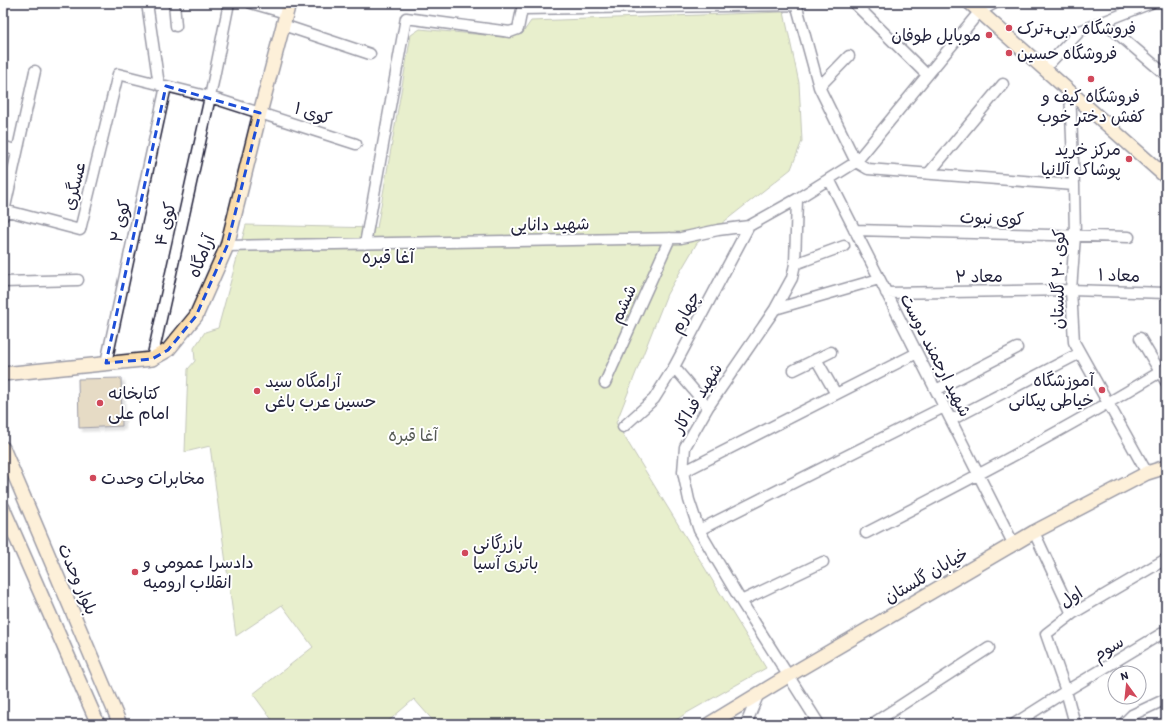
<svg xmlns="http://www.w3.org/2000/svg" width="1169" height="727" viewBox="0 0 1169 727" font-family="Itim,'Playpen Sans Arabic',sans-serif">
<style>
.green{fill:#cddc90;stroke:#787f66}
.building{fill:#c7af7f;stroke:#22223b;filter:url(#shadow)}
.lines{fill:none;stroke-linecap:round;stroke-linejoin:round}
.minor-casing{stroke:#22223b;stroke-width:13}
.major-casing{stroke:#22223b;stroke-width:16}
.minor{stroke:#fff;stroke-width:10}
.major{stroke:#fbddab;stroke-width:13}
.marked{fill:none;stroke:#1d4ed8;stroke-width:3;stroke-dasharray:8 5;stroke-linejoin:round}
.poi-dot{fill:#d1495b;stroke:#fff;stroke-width:1.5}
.labels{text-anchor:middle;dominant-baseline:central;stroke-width:4;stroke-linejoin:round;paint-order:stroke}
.poi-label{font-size:17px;fill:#22223b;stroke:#fff;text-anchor:start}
.street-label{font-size:17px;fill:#22223b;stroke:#fff}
.park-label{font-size:17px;fill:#555a54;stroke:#fff}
.neighbourhood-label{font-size:18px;fill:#22223b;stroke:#fff}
</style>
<defs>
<filter id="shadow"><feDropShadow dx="3.5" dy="3.5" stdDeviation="1" flood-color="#0004"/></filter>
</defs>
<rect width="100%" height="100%" fill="#fff"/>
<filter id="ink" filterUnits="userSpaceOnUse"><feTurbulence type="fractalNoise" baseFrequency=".025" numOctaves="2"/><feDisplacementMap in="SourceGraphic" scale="8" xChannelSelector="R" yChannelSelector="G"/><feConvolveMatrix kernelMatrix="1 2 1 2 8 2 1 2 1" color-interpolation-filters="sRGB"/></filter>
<g filter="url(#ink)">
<path class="green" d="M784,12L799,83L802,141L791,169L697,243L667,294L616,423L766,668L685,714L670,724H436L414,699L385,724H275L253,694L313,647L282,605L236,636L210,446L185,452L188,369L195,361L194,348L205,332L218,328L246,225L377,228L411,35L420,29L506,37L522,34L531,21Z"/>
<path class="building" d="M121,378L122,426L79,428L78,379Z"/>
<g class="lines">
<defs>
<path id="minor" d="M147,3L159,85
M174,3L176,26
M251,3L286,13
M796,3L819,87L856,162L868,169L1074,185
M854,3L927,75
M1165,3L1166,4
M1104,22L1166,75
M283,25L370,54
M1044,69L1080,31L1151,3
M819,87L849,56
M1070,91L1074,185L1075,236L1071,290L1074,342L1147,473
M3,146L17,151
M929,173L1003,84
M829,179L1014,545
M797,199L795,264L792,278L775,309L708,407L685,447L683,472L689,500L699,530L741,601L819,724
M4,210L80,230L118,74L210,97L356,144
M3,216L35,71
M854,230L1129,237
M365,244L406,18L510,32L518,29L522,9L797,5
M227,246L681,238L718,230L749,226L797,199L856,162L980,11L995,3
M795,264L844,246
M3,282L78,280
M886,293L1071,290L1166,293
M775,309L879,279
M1140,338L1166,382
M152,359L210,97L229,3
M816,359L836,394
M106,363L166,86
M794,370L831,352
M605,383L670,238
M936,390L1017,348
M708,407L674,367L749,226
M951,420L1080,353
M623,427L654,399L674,367
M683,472L917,353
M699,530L944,407
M1034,532L1072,614
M866,533C965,482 1065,430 1160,372
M741,601L823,562
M746,724L759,693
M872,724L989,648
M1014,724L1066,691L1166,631
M1075,724L1066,691L1046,634L1072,614L1166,559
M1123,724L1132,715L1166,699"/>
<path id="major" d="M970,3L1166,177
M3,374L152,359L168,350L196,316L227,246L260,113L289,3
M3,448L120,724
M3,508L98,724
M709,724L788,676L1034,532L1147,473L1166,467"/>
</defs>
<use href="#minor" class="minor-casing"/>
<use href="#major" class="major-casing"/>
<use href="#minor" class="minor"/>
<use href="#major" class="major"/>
</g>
</g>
<path d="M0 0H1169V727H0ZM166,86L260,113L227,246L196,316L168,350L152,359L106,363Z" fill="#fff" fill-opacity=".55" fill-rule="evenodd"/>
<path class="marked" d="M166,86L260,113L227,246L196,316L168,350L152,359L106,363Z"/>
<g class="poi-dot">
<circle cx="1009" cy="28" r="4"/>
<circle cx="989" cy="35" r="4"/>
<circle cx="1009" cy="53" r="4"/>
<circle cx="1091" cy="79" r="4"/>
<circle cx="1129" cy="159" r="4"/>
<circle cx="1102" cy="390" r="4"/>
<circle cx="257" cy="391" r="4"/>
<circle cx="100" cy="403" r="4"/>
<circle cx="93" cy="478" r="4"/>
<circle cx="465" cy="553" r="4"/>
<circle cx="135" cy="572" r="4"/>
</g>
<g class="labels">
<g class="poi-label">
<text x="1017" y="28">فروشگاه دبی+ترک</text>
<text x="981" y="35" text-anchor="end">موبایل طوفان</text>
<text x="1017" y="53">فروشگاه حسین</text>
<text x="1091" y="96" text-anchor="middle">فروشگاه کیف و<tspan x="1091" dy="20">کفش دختر خوب</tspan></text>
<text x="1121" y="149" text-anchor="end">مرکز خرید<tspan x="1121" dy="20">پوشاک آلانیا</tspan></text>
<text x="1094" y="380" text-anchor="end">آموزشگاه<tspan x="1094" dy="20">خیاطی پیکانی</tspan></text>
<text x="265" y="381">آرامگاه سید<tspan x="265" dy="20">حسین عرب باغی</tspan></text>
<text x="108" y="393">کتابخانه<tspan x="108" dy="20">امام علی</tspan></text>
<text x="101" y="478">مخابرات وحدت</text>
<text x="473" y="543">بازرگانی<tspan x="473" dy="20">باتری آسیا</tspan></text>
<text x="143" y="562">دادسرا عمومی و<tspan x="143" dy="20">انقلاب ارومیه</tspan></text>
</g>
<g class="street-label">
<text transform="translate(313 113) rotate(18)">کوی ۱</text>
<text transform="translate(74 186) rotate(-76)">عسگری</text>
<text transform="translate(992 218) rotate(2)">کوی نبوت</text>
<text transform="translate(120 221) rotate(-78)">کوی ۲</text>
<text transform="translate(165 224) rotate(-77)">کوی ۴</text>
<text transform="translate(550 224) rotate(-1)">شهید دانایی</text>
<text transform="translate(201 256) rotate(-68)">آرامگاه</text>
<text transform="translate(1119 275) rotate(2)">معاد ۱</text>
<text transform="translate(979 276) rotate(-1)">معاد ۲</text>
<text transform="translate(1058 279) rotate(-89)">کوی ۲۰ گلستان</text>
<text transform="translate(623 304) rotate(-66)">ششم</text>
<text transform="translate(685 312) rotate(-62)">چهارم</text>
<text transform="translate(936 355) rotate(63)">شهید ارجمند دوست</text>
<text transform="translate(697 398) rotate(-58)">شهید فداکار</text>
<text transform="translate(926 575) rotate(-30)">خیابان گلستان</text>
<text transform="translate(78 579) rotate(67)">بلوار وحدت</text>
<text transform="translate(1071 597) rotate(-33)">اول</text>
<text transform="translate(1108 648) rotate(-31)">سوم</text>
</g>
<g class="park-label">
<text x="413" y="435">آغا قبره</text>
</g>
<g class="neighbourhood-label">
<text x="388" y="257">آغا قبره</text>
</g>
</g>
<rect width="1169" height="727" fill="none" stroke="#fff" stroke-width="16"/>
<rect x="8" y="8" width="1153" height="711" fill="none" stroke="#22223b" stroke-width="1.5" filter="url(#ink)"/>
<g transform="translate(1127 685) rotate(345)"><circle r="19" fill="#ffffff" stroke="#a7a7b1"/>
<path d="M0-3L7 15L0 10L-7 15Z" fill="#d1495b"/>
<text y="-6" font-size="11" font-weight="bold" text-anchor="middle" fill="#22223b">N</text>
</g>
</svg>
